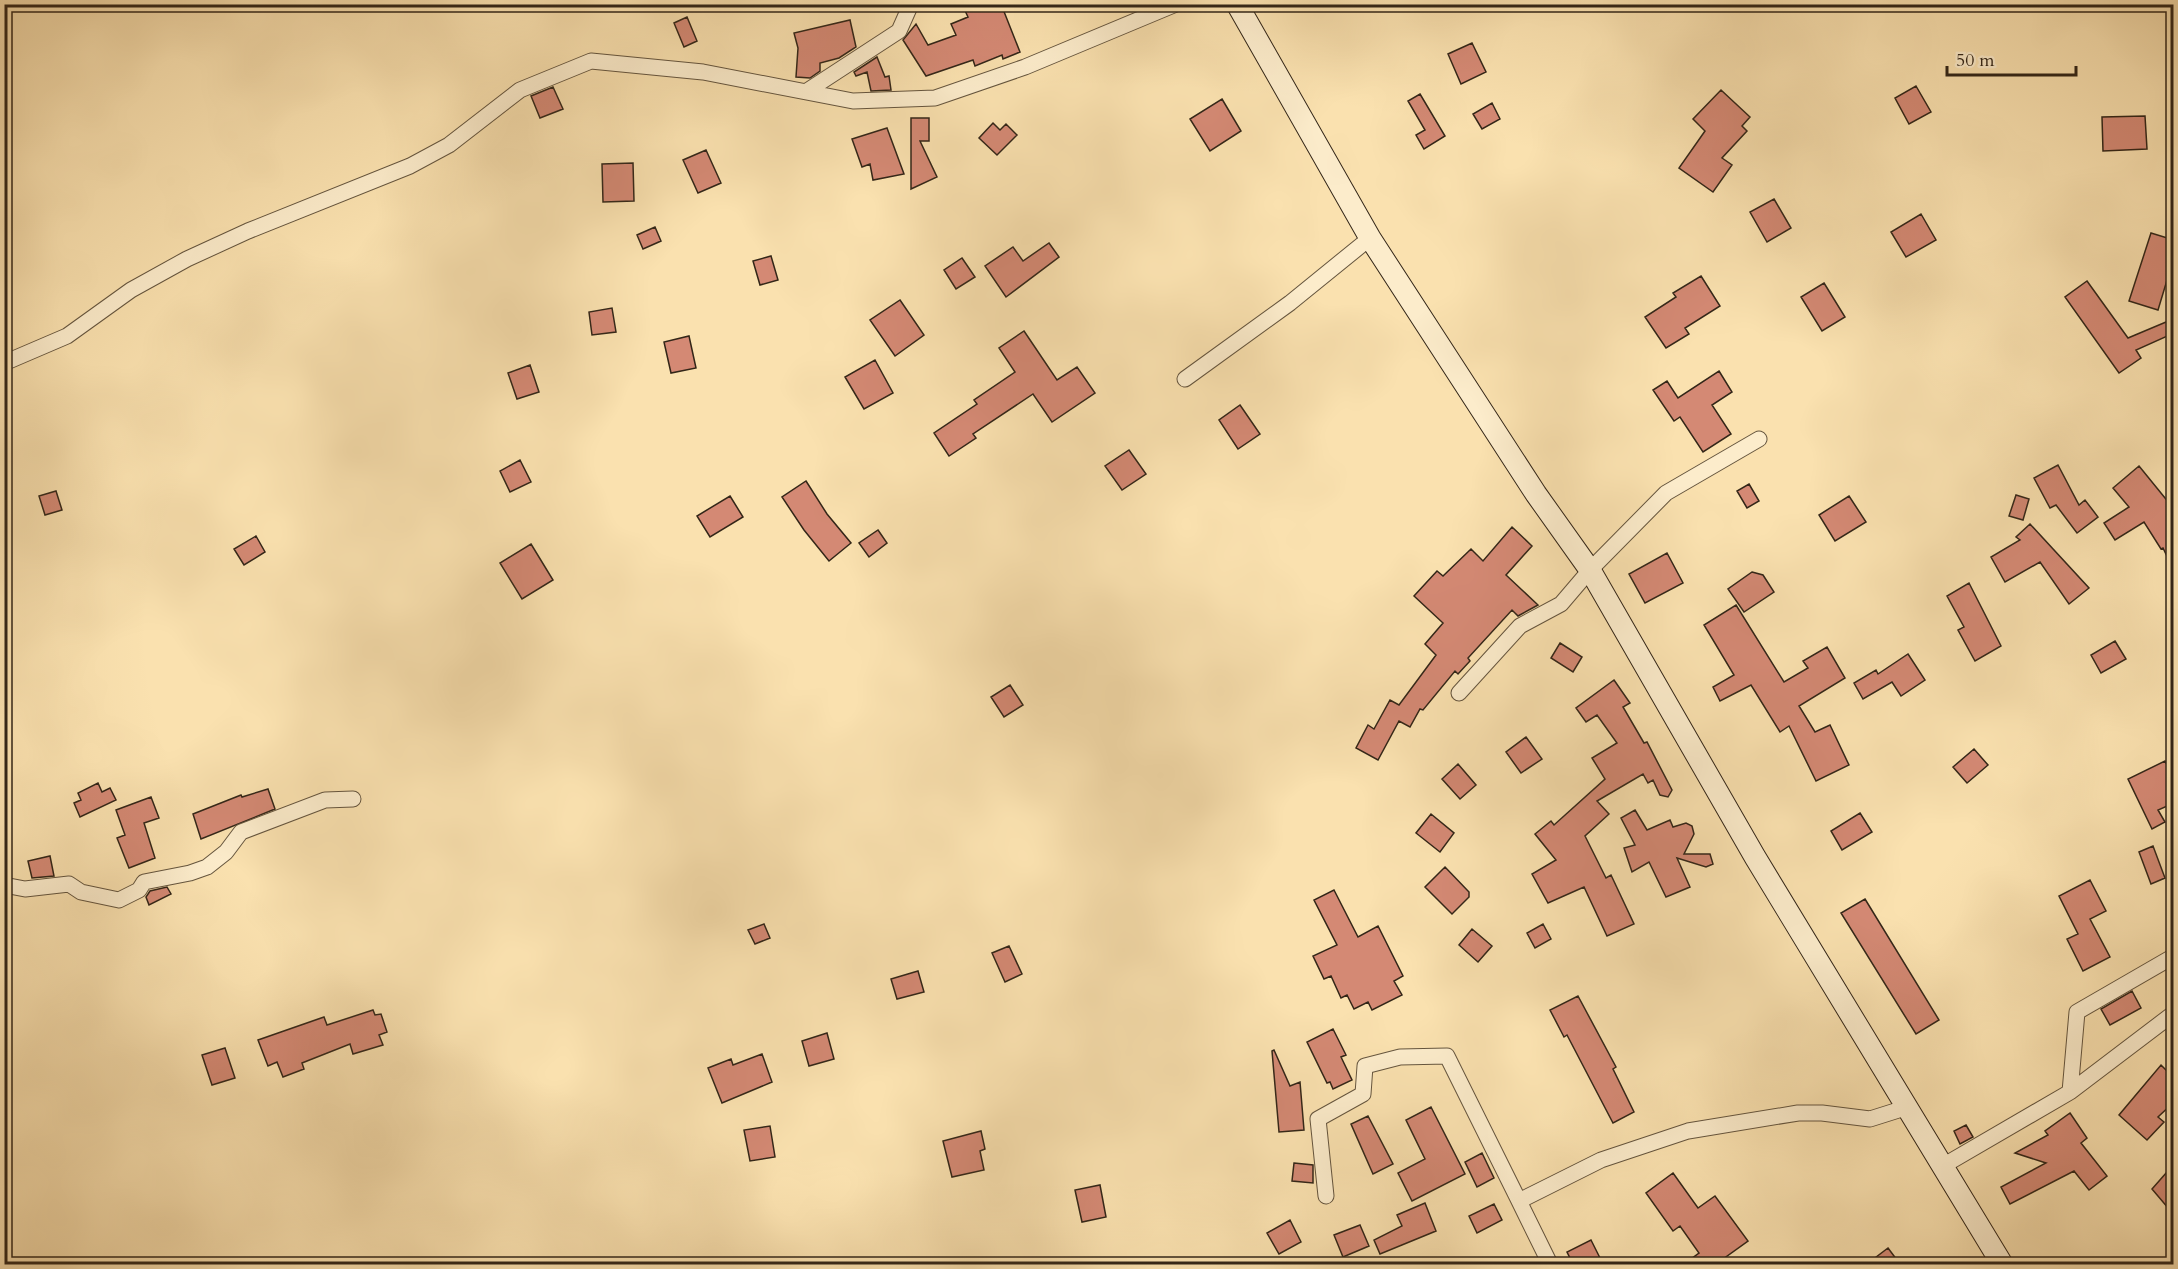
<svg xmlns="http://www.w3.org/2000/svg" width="2178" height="1269" viewBox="0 0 2178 1269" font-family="Cardo,serif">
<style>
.building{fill:#d48974;stroke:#332618;stroke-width:1.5}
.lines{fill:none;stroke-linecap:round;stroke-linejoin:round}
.minor-casing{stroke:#65553e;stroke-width:17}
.secondary-casing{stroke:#332618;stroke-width:23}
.minor{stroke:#fceccb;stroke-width:15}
.secondary{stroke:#fceccb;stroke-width:21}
</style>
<rect width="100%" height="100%" fill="#fae1af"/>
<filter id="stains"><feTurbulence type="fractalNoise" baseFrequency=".00333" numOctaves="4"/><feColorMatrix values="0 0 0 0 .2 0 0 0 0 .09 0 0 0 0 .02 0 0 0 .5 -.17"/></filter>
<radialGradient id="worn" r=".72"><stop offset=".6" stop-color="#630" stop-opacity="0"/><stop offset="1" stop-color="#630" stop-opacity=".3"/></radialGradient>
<path class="building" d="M962,4H1001L1020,52L1003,59L1002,55L975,66L973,60L926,76L903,40L916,24L928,45L956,35L951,24L968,17Z
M687,17L697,41L684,47L674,23Z
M850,20L856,47L839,58L820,63V71L810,78L796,77L798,48L794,33Z
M1472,43L1486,72L1461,84L1448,54Z
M877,57L885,77L889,76L891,90L871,91L867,72L856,76L854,72Z
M1916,86L1931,112L1909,124L1895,98Z
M553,87L563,109L540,118L531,96Z
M1721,90L1750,117L1742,126L1747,131L1722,158L1732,165L1713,192L1679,168L1705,131L1693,119Z
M1420,94L1445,136L1424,149L1416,135L1425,130L1408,101Z
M1222,99L1241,131L1210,151L1190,119Z
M1492,103L1500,119L1482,129L1473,114Z
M2145,116L2147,149L2103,151L2102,117Z
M911,118H929V141H920L937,177L911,189Z
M993,123L1000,130L1006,124L1017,135L997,155L979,138Z
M887,128L904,174L873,180L870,164L862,167L852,139Z
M706,150L721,183L698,193L683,160Z
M633,163L634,201L603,202L602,164Z
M1774,199L1791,228L1767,242L1750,212Z
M1921,214L1936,240L1906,257L1891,232Z
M655,227L661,241L643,249L637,235Z
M2151,233L2174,240V257L2158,310L2129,301Z
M1049,243L1059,257L1006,297L985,266L1013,247L1023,261Z
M771,256L778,280L760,285L753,261Z
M962,258L975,277L956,289L944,270Z
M1701,276L1720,306L1685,328L1689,334L1666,348L1645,317L1676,297L1673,293Z
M2087,281L2128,338L2166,322L2172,334L2136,350L2141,358L2119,373L2065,297Z
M1824,283L1845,317L1822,331L1801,297Z
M900,300L924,335L895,356L870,320Z
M612,308L616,332L592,335L589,312Z
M1024,331L1057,380L1077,367L1095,393L1052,422L1033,394L973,434L976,438L949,456L934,433L977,404L974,400L1015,372L999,348Z
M689,336L696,368L671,373L664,342Z
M875,360L893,393L864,409L845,377Z
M530,365L539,392L517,399L508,373Z
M1719,371L1732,392L1712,405L1731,434L1703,452L1680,417L1674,421L1653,390L1667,381L1678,398Z
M1240,405L1260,434L1238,449L1219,420Z
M1129,450L1146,474L1122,490L1105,466Z
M520,460L531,482L510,492L500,471Z
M2058,465L2079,505L2085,500L2098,517L2077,533L2056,505L2050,508L2034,478Z
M2139,466L2174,509V571L2163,548L2161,549L2144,522L2115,540L2104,523L2129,507L2113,488Z
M806,481L827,514L851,543L829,561L804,530L782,497Z
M1749,484L1759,501L1747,508L1737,491Z
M56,491L62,510L45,515L39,496Z
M2016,495L2029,499L2023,520L2009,516Z
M730,496L743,517L710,537L697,516Z
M1849,496L1866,522L1835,541L1819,515Z
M2030,524L2089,588L2069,604L2040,562L2005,582L1991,557L2020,540L2016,537Z
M1512,527L1532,546L1506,575L1538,605L1518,616L1512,610L1468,658L1470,661L1458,674L1455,671L1423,710L1420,709L1410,727L1399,721L1378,760L1356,748L1368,725L1374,729L1390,700L1399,705L1436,655L1425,644L1443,623L1414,596L1437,571L1443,576L1471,549L1483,561Z
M878,530L887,543L869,557L859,543Z
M256,536L265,552L244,565L234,549Z
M531,544L553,580L522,599L500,563Z
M1667,553L1683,583L1645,603L1629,574Z
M1752,572L1763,575L1774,592L1744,612L1728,589Z
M1969,583L2001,646L1975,661L1958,630L1964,627L1947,596Z
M1736,605L1784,682L1808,668L1803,661L1827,647L1845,678L1799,706L1815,732L1830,725L1849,765L1816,781L1789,726L1780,732L1751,685L1720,701L1713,687L1734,675L1704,625Z
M2115,641L2126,659L2101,673L2091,655Z
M1560,643L1582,657L1573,672L1551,658Z
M1908,654L1925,680L1901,696L1892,682L1863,699L1854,683L1876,670L1878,674Z
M1614,680L1630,703L1623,707L1644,743L1647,742L1672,790L1668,797L1660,795L1653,780L1648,783L1643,774L1597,801L1609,814L1585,836L1606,878L1611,875L1634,924L1607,936L1584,887L1548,903L1532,874L1556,860L1535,834L1551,821L1554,825L1605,779L1592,758L1617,743L1597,715L1586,722L1576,708Z
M1010,685L1023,705L1004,717L991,697Z
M1526,737L1542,759L1521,773L1506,752Z
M1974,749L1988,765L1967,783L1953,767Z
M2165,761L2174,779V803L2158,810L2165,822L2152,829L2128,779Z
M1458,764L1476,785L1460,799L1442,779Z
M98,783L102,792L110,788L116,800L80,817L74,803L81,800L78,793Z
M268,789L275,809L201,839L193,814L241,795L242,797Z
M151,797L159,818L144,823L155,858L129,868L117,838L125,835L116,810Z
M1635,810L1647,830L1670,820L1673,827L1686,823L1692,826L1694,834L1684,854H1710L1713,864L1706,867L1677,858L1690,887L1666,897L1649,862L1632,872L1624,848L1635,845L1621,818Z
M1860,813L1872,832L1842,850L1831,831Z
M1431,814L1454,833L1440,852L1416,833Z
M2153,846L2165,878L2151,884L2139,852Z
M50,856L54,876L32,878L28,861Z
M1445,867L1469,892V897L1452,914L1425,887Z
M2090,880L2106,911L2090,919L2110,957L2083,971L2067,939L2078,934L2059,896Z
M167,887L171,894L149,905L146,897L150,891Z
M1334,890L1358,937L1378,926L1403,976L1394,981L1402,995L1372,1010L1368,1002L1354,1009L1347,995L1341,998L1331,976L1324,979L1313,956L1337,945L1314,900Z
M1865,899L1939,1020L1916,1034L1841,913Z
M764,924L770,938L755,944L748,930Z
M1543,924L1551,939L1535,948L1527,933Z
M1472,929L1492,946L1478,962L1459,945Z
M1009,946L1022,974L1005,982L992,953Z
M918,971L924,992L897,999L891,979Z
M2132,991L2141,1008L2110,1025L2101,1009Z
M1578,996L1616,1067L1613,1069L1634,1112L1613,1123L1567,1035L1564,1037L1550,1010Z
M373,1010L375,1015L381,1014L387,1032L379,1035L383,1045L353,1054L350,1044L302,1063L304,1069L283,1077L277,1062L268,1066L258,1040L324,1017L327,1025Z
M1333,1029L1346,1055L1341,1057L1352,1080L1333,1089L1330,1082L1327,1083L1307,1042Z
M827,1033L834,1059L809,1066L802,1041Z
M225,1048L235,1078L212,1085L202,1055Z
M1274,1050L1290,1086L1300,1082L1304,1130L1279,1132L1272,1051Z
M762,1054L772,1082L722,1103L708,1068L731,1059L733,1065Z
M2161,1065L2174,1078V1102L2158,1117L2164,1122L2147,1140L2119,1115Z
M1431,1107L1465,1174L1412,1201L1398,1173L1425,1159L1406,1120Z
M2070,1113L2087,1138L2081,1143L2107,1176L2089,1190L2074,1171L2010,1204L2001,1187L2046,1163L2015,1153L2048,1135L2045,1131Z
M1368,1116L1393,1164L1373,1174L1351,1124Z
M1966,1125L1973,1137L1960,1144L1954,1131Z
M770,1126L775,1157L750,1161L744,1130Z
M981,1131L985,1149L980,1151L984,1170L952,1177L943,1141Z
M1482,1153L1494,1178L1477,1187L1465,1162Z
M1294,1163L1313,1165V1183L1292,1181Z
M2174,1164V1215L2152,1189Z
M1673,1173L1698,1208L1715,1196L1748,1241L1716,1264H1684L1699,1253L1680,1226L1673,1231L1646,1193Z
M1100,1185L1106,1217L1082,1222L1075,1190Z
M1425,1203L1436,1231L1380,1254L1374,1240L1402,1226L1397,1215Z
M1494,1204L1502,1220L1477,1233L1469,1216Z
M1290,1220L1301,1242L1279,1254L1267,1233Z
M1360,1225L1369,1246L1343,1257L1334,1235Z
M1591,1240L1603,1264H1573L1567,1252Z
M1888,1248L1900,1264H1867Z"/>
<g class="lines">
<defs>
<path id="minor" d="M807,91L899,31L911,4
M4,363L67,336L131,290L187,259L248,231L410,166L449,145L520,90L591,61L703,72L853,101L935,98L1025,67L1176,4
M1185,379L1290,303L1370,238
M1459,693L1520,626L1561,604L1590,570L1666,493L1759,439
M4,885L25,889L69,884L81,892L119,900L139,890L144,882L190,873L207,867L226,852L241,832L325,800L353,799
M2070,1092L2174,1013
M1941,1167L2070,1092L2077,1012L2174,956
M1326,1196L1318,1119L1363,1094L1365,1066L1400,1057L1447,1056L1519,1201
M1550,1264L1519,1201L1601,1160L1688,1131L1798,1113H1822L1870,1119L1908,1107"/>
<path id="secondary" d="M1237,4L1370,238L1536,494L1590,570L1755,857L2002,1264"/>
</defs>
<use href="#minor" class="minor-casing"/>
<use href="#secondary" class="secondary-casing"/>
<use href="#minor" class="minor"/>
<use href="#secondary" class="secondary"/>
</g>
<rect width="2178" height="1269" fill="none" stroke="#fae1af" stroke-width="24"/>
<rect x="6" y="6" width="2166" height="1257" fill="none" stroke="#332618" stroke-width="3"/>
<rect x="12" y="12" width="2154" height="1245" fill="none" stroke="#332618" stroke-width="1.5"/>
<path d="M1947 66v9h129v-9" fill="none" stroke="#332618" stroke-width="3"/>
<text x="1956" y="66" font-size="18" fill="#332618" stroke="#fceccb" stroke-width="4.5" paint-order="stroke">50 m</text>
<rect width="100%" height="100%" filter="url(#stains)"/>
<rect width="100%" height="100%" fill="url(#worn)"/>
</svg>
